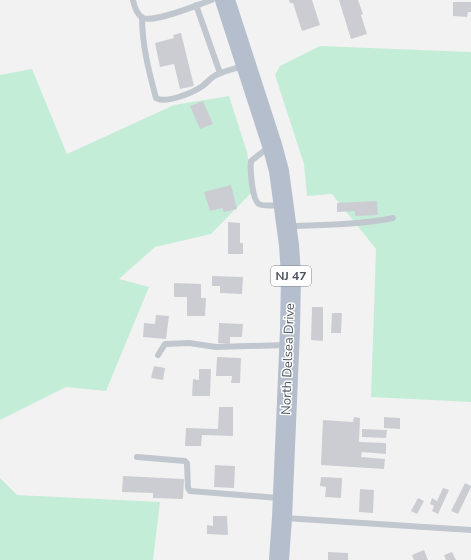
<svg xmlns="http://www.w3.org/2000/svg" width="471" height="560" viewBox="0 0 471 560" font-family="'Nunito Sans',sans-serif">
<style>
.green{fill:#c4edd8}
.building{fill:#cccdd3}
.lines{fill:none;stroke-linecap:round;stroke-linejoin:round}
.service{stroke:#c1c7cf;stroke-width:6}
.primary{stroke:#b4becd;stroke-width:20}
.labels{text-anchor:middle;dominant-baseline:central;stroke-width:3;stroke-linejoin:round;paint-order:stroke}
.shield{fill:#fff;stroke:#81878e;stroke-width:1}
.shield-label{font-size:12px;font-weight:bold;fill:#4b535d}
.street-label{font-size:13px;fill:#4b535d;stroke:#fff}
</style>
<rect width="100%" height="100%" fill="#f3f2f2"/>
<path class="green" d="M320,46L471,52V402L371,397L376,249L332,194L307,196L304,164L275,75L280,66Z
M32,69L67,154L174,105L229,96L247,152L253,191L211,234L155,247L119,279L149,287L106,391L66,387L0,420V75Z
M0,478L17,495L160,502L153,560H0Z"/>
<path class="building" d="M289,0H312L320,25L302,31L293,3H290Z
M339,0H358L363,14L361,15L367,34L351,39Z
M453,2H471V12H468L467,17L453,16Z
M181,33L194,86L180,89L174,64L160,67L155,43L174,38L173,35Z
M203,101L213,124L200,129L190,106Z
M231,185L237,209L224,212L222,208L210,211L204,192Z
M377,201L378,215L355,216V211L337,212V203Z
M228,222L240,223V243H243V254H228Z
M212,276L243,277L242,294L220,293V286H212Z
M174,283L201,284V298H206L205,316H187V297H174Z
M312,307H323V341L311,340Z
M332,313H342L341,333H331Z
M156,315L169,316L166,339L143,337L144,323L155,324Z
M219,323L243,324L242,337H230V344L218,343Z
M217,357L241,358L240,383H231L232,376H216Z
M154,366L165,368L163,380L151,378Z
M199,369H211L210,396H192L193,379L199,380Z
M219,407H233V436L202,435L201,446H185L186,428L218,429Z
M354,417L360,418L359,442L386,443V454L362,452L361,457L385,459L384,469L321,465L323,420L353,422Z
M384,417L400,418V429L384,428Z
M362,429L387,430L386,438L362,437Z
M215,465L235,466L234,488L214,487Z
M123,476L184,479L183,499L153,498V493L122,492Z
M321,477L342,478L341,498L325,497L326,487L320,486Z
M465,483L471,486V487L458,514L451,511Z
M443,488L449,490L438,514L432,511L434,506L430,504L432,498L437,501Z
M360,489L374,490L373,513L359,512Z
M418,498L424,501L417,514L411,511Z
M213,516H227L228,535L207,534V525L213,526Z
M424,550L428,560H414L412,555Z
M328,552L348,553V560H328Z
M452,552L456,560H446L444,555Z"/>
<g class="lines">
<path class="service" d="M133,0C134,5 137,13 141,17C151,25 199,4 212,0
M196,5L220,73
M142,17C142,45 149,72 156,98C165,104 192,93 201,87C206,84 210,78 216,75C224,71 233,69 243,66
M269,147L251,161C250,170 252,200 259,204C264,207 275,205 281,205
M289,226C324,225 358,225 393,218
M158,355L165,344L189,343L216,347L287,345
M137,457L185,461L187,463L188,488L190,491L279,498
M285,518L471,530"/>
<path class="primary" d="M225,0L272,145L279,171L289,245L291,275L290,330L282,518L279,560"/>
</g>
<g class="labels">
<rect class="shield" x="271" y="266" width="40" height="20" rx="3"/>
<g class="shield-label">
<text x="291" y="276">NJ 47</text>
</g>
<g class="street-label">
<text transform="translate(288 359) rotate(-88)">North Delsea Drive</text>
</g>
</g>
</svg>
